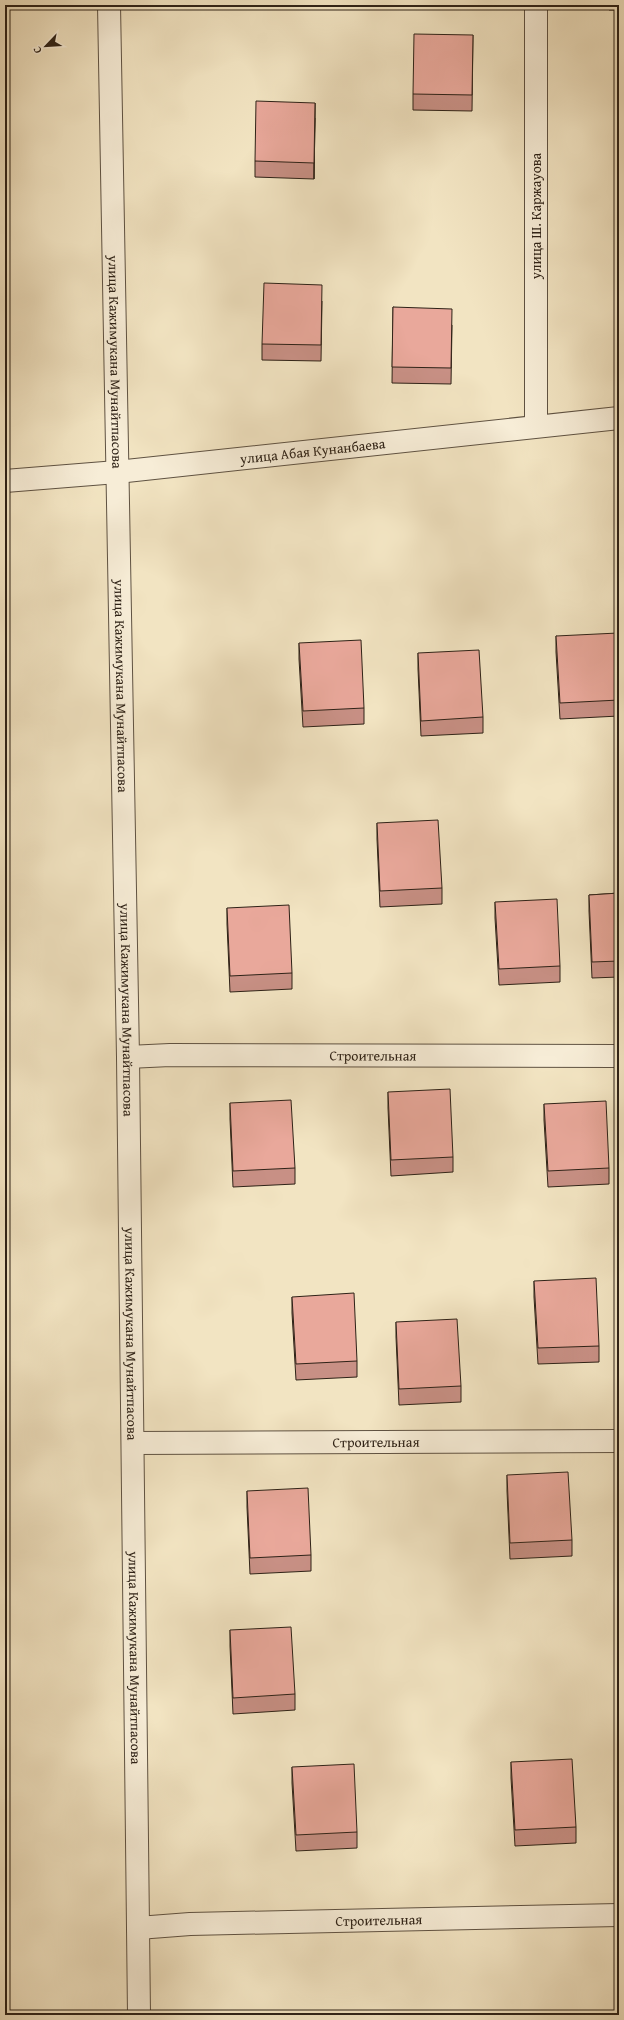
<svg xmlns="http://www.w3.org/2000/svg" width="624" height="2020" viewBox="0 0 624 2020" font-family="'Gentium Book Plus',serif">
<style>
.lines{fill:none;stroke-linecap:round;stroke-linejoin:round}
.minor-casing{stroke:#5f5242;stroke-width:24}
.tertiary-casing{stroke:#5f5242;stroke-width:24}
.minor{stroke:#f7edd7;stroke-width:22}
.tertiary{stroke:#f7edd7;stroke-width:22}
.wall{fill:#c89085;stroke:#2e2217}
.shaded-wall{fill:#a3766c;stroke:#2e2217}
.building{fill:#e9a89b;stroke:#2e2217}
.labels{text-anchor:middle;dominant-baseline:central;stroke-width:3;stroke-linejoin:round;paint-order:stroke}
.street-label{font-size:14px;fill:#2e2217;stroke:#f7edd7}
</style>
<rect width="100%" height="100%" fill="#f2e4c2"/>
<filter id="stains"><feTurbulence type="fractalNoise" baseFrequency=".005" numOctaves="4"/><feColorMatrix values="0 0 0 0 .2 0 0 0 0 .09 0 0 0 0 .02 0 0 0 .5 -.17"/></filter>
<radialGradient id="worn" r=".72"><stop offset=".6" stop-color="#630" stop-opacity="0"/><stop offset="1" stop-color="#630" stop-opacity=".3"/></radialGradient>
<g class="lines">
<defs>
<g id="minor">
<path id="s1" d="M109,5L128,1057L139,2015"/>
<path d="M536,5V426"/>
<path id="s2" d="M128,1057L170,1055L619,1056"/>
<path id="s3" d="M133,1443L619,1441"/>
<path id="s4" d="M138,1928L190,1924L619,1915"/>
</g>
<g id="tertiary">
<path id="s5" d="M5,481L117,472L619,418"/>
</g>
</defs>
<use href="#minor" class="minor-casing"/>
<use href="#tertiary" class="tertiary-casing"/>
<use href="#minor" class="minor"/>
<use href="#tertiary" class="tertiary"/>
</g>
<path class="wall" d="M609,5H619V10H609Z
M473,35L472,111L413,110V94Z
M315,118L314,179L255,177V161Z
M322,301L321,361L262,360V344Z
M393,307L452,325L451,384L392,383Z
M556,636L619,655V716L560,719L556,652Z
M299,643L364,708V724L303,727L299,659Z
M418,653L483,717V733L421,736L418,669Z
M377,823L442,888V904L380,907L377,839Z
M619,893V977L592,978L589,911V895Z
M495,902L560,966V982L499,985L495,918Z
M227,908L292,973V989L230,992L227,924Z
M388,1092L453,1157V1172L391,1176L388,1108Z
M230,1103L295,1168V1184L233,1187L230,1119Z
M544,1104L609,1168V1184L548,1187L544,1120Z
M534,1281L599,1346V1362L538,1364L534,1297Z
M292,1297L357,1361V1377L296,1380L292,1313Z
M396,1322L461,1386V1402L399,1405L396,1337Z
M507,1475L572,1540V1556L510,1559L507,1491Z
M247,1491L311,1555V1571L250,1574L247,1507Z
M230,1630L295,1694V1710L233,1714L230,1646Z
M511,1762L576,1827V1843L515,1846L511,1778Z
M292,1767L357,1832V1848L296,1851L292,1783Z"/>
<path class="shaded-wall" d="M315,103V118L314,179V163Z"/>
<path class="building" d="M414,34L473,35L472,95L413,94Z
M256,101L315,103L314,163L255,161Z
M264,283L322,285L321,345L262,344Z
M393,307L452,309L451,368L392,367Z
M618,633L619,655V700L560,703L556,636Z
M361,640L364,708L303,711L299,643Z
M479,650L483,717L421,721L418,653Z
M438,820L442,888L380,891L377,823Z
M619,893V961L592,962L589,895Z
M557,899L560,966L499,969L495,902Z
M289,905L292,973L230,976L227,908Z
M450,1089L453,1157L391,1160L388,1092Z
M291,1100L295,1168L233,1171L230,1103Z
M606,1101L609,1168L548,1171L544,1104Z
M596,1278L599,1346L538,1348L534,1281Z
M354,1293L357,1361L296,1364L292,1297Z
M457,1319L461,1386L399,1389L396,1322Z
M568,1472L572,1540L510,1543L507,1475Z
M308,1488L311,1555L250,1558L247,1491Z
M291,1627L295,1694L233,1698L230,1630Z
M572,1759L576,1827L515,1830L511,1762Z
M354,1764L357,1832L296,1835L292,1767Z"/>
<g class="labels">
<g class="street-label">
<text transform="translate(536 216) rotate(-90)">улица Ш. Каржауова</text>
<text stroke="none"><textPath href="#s1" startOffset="357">улица Кажимукана Мунайтпасова</textPath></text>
<text stroke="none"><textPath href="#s5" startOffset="309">улица Абая Кунанбаева</textPath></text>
<text stroke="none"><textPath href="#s1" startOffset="681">улица Кажимукана Мунайтпасова</textPath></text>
<text stroke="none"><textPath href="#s1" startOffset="1005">улица Кажимукана Мунайтпасова</textPath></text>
<text stroke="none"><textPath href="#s2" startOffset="245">Строительная</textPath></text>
<text stroke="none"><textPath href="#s1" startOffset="1329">улица Кажимукана Мунайтпасова</textPath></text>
<text stroke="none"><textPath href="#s3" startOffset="243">Строительная</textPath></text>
<text stroke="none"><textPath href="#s1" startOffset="1653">улица Кажимукана Мунайтпасова</textPath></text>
<text stroke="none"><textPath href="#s4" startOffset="241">Строительная</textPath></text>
</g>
</g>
<rect width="624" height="2020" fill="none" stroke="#f2e4c2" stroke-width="20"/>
<rect x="6" y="6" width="612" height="2008" fill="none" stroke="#2e2217" stroke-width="2"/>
<rect x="10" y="10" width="604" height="2000" fill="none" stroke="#2e2217"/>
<g transform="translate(46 46) rotate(245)" stroke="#f7edd7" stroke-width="3" paint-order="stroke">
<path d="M0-3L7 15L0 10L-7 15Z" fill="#2e2217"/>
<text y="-6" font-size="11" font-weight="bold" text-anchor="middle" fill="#2e2217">С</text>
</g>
<rect width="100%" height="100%" filter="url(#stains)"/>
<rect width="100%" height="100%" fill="url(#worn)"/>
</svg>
